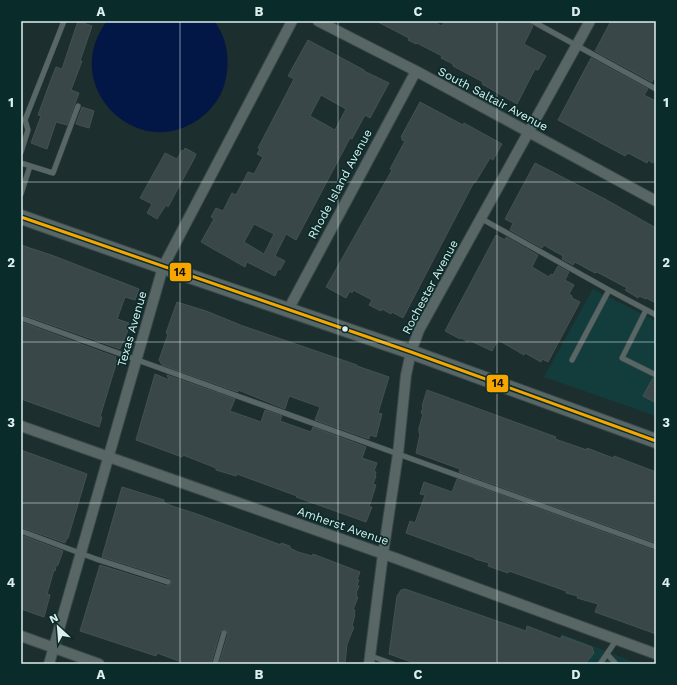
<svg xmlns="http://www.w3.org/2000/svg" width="677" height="685" viewBox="0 0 677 685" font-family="'Work Sans',sans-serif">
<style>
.built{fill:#133d3c}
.water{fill:#031746}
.building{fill:#3a4749;stroke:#445153;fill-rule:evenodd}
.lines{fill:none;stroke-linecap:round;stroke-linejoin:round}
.lane-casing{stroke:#3a4949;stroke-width:6}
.street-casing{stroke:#3a4949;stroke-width:12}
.secondary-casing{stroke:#3a4949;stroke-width:16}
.lane{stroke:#586665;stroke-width:5}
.street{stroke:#586665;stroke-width:10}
.secondary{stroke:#586665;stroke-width:14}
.bus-1-casing{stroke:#092c2b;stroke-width:6}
.bus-1{stroke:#f7a600;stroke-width:3}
.grid{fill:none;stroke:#dceeed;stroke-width:1;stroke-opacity:0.55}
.bus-dot{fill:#dceeed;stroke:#092c2b;stroke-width:1.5}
.labels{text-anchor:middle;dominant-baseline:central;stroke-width:3.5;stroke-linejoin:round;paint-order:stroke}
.street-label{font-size:12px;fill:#dceeed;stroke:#092c2b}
.line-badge{stroke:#092c2b;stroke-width:1.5}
.pale-badge-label{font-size:11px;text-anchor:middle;font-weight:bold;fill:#111}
.neatline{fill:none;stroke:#dceeed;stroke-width:1.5}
.grid-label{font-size:13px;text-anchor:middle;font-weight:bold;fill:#dceeed}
</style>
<rect width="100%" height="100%" fill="#1d2e2e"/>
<path class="built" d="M593,289L656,321V416L544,377Z
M562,634L639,664H541Z"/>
<path class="water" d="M107,21H214C227,37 230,59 226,78C223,94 215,106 203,116C141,167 57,87 107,21Z"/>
<path class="building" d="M78,21L92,26L80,61H82L71,90L79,93L67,125L56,122L47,149L31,143L41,116L38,115L52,77L56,67L62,69Z
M376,21H432L442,26L444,21H528L529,23L533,26L524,44L546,56L538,70L535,69L517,104L482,84L483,82L453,66V64L441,58L442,56L417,43L416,44L408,40L409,38Z
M611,21H656V74L652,82L595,51Z
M308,40L364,70V71L389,83L370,118L365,115L352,139L350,138L296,240L286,234L275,256L285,261L280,270L278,269L275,276L247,262L245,267L201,242L214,219L211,217L216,208L223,211L232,193L236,195L248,172L254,174L263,157L257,154L260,149L258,148L294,79L288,76ZM321,95L346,109L335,130L310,116ZM254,224L274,234L264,254L244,242Z
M591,58L648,89L644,95L656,101V157L653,163L648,160L647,163L628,153L625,156L558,120Z
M420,102L463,125L464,123L502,144L493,160L490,158L475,183L474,182L403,318L392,312L391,314L382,309L381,311L369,305L372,300L353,290L352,293L350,291L346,298L326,287L392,170L390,169L405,141L402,140V138L401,137Z
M82,107L94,111L89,128L76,124Z
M185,148L196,154L195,157L168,207L166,205L157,219L147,213L152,204L140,198L165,153L177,159L182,150L184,151Z
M535,163L605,199L656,228V303L646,298V299L639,296L638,298L625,290L627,288L597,272L595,273L575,262L573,265L562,259L563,256L554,251L544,245L542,248L510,230L513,223L505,219Z
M496,235L505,240L506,237L538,255L532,267L549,277L551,274L553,275L558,266L569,272L565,280L574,285L569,294L572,296V298L580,302L548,362L542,359L541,362L525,353L524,355L498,340L492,351L469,340L468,342L461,338L460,339L445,331Z
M21,245L54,256L139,289L135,300L125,297L117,319L129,323L127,327L129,328L120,349L21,314Z
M177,302L206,311L243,326L357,365V366L389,377L378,413L382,414L376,437L370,435L369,439L315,420L320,407L289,396L285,409L238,390V392L162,365L159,360L168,334L166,333Z
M21,322L116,357L115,360L117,361L100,417H102L99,427L21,399Z
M155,374L169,380L167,375L235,399L230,411L261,422L265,410L282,416L280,421L311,432L313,427L366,447L362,458L377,463L374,471L376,472L375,476H376L373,484L376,485L369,507H372L366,522L296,497L297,496L237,474L236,476L216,470V468L183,455L182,457L136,440Z
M653,378L656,379V403L643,396Z
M427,390L556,437L555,439L587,450V448L613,458L614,456L656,472V543L459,472L460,469L416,453L420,434L419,433V428L423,414L421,413L423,407L422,406Z
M21,450L87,474L68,538H67L65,543L21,527Z
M457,479L656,551V634L595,612L598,604L577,598L578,596L566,593V591L509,571L508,573L488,566L489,563L475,559V558L406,533L410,521L415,523L425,495L420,494L424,482L452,492Z
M122,487L164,500V503L175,507L197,514L281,545V543L290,546V548L298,552L312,556L313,554L360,572L357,580H359L357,585L359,586L356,593H357L356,597H358L353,610H355L354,614H355L352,626L354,627L347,644L345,664H219L228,634L227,631L225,629L220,632L211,664H187L157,653L156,656L80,631L100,565L167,586L170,585L172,583L169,578L102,557Z
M21,535L63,551L58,565L56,566L55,571L54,570L47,594L50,595L44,617L21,609Z
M405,589L526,631L527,626L561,639L562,636L592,647L594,653L585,664H417L389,654L397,596L401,590Z"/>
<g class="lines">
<defs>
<path id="lane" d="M532,21L656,89
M21,152L28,130L25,120L64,21
M21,163L53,173L78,106
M21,194L30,166
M482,219L609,290L656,315
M646,310L622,358L656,375
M21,318L656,547
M572,360L609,290
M21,531L96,559L168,582
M607,654L616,664
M371,656L393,664
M215,664L224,633
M600,664L617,639"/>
<path id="street" d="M318,21L416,71L656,201
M288,310L416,71
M21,426L395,558L656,654
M21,636L99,664
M49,664L163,267L292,21
M369,664L383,554L398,454L406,375L411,352L419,330L590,21"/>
<path id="secondary" d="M21,217L163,267L411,352L656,441"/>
</defs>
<use href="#lane" class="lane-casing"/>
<use href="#street" class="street-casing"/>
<use href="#secondary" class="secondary-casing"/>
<use href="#lane" class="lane"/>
<use href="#street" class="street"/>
<use href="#secondary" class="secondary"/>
<defs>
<path id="bus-1" d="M21,217L411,352L656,441"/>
</defs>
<use href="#bus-1" class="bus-1-casing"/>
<use href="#bus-1" class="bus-1"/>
</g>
<path class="grid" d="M180,21V664M338,21V664M497,21V664M21,182H656M21,342H656M21,503H656"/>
<circle class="bus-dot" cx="345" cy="329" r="3.5"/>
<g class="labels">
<g class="street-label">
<text transform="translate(493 99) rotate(28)">South Saltair Avenue</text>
<text transform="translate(340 184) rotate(-62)">Rhode Island Avenue</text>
<text transform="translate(430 287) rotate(-62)">Rochester Avenue</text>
<text transform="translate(132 329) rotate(-74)">Texas Avenue</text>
<text transform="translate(343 526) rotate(19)">Amherst Avenue</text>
</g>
</g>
<g class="line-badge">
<rect x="169" y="262" width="23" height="20" rx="4" fill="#f7a600"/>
<rect x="486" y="374" width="23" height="19" rx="4" fill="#f7a600"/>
</g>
<g class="pale-badge-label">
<text x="180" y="276">14</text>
<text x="498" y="387">14</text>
</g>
<rect width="677" height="685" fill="none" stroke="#092c2b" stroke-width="44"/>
<g transform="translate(58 627) rotate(334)" stroke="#092c2b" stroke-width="3" paint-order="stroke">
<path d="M0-3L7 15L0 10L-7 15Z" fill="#dceeed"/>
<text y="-6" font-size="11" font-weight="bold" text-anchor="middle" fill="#dceeed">N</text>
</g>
<rect x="22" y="22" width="633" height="641" class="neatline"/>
<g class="grid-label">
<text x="101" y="16">A</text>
<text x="259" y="16">B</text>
<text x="418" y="16">C</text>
<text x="576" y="16">D</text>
<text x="11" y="107">1</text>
<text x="666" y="107">1</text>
<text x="11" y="267">2</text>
<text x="666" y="267">2</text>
<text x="11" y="427">3</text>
<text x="666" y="427">3</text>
<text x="11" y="587">4</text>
<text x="666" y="587">4</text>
<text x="101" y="679">A</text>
<text x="259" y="679">B</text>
<text x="418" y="679">C</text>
<text x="576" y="679">D</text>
</g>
</svg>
